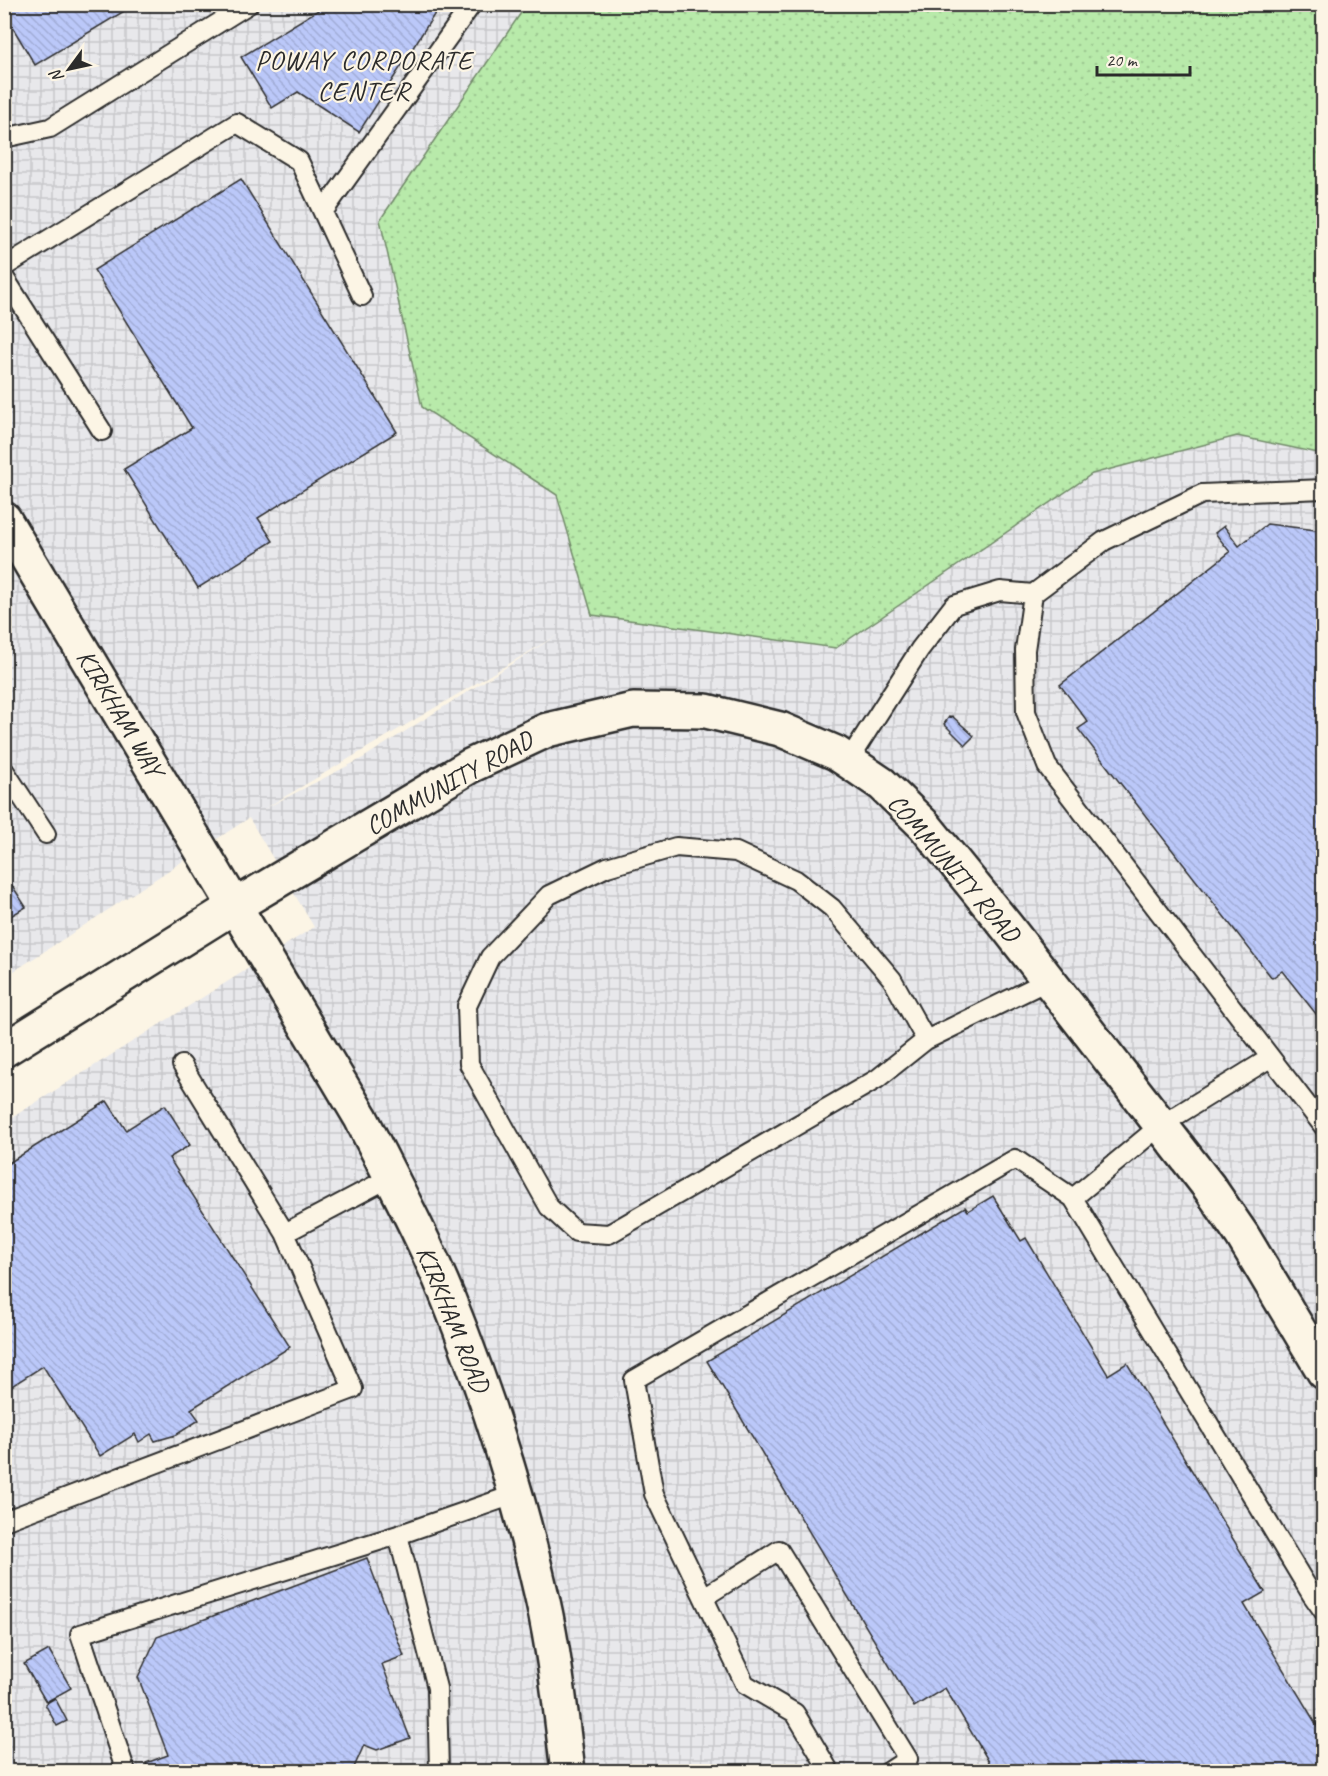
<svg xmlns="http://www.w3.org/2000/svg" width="1328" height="1776" viewBox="0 0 1328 1776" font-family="Caveat,sans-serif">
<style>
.industrial{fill:url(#industrial-grid);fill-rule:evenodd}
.grass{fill:url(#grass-dots);stroke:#728a6a;stroke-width:1.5}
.building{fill:url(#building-back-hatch);stroke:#2b2b2b;stroke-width:1.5}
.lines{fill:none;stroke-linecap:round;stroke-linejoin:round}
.service-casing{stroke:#2b2b2b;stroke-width:22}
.minor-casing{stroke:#2b2b2b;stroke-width:38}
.secondary-casing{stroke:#2b2b2b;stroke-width:38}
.service{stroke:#fcf5e5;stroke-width:18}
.minor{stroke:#fcf5e5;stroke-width:33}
.secondary{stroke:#fcf5e5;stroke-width:33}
.labels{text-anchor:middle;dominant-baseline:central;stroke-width:4.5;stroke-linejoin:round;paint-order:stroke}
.street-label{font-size:26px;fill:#2b2b2b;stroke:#fcf5e5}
.neighbourhood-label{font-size:27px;letter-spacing:1.5px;fill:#2b2b2b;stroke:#fcf5e5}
</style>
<defs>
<pattern id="industrial-grid" width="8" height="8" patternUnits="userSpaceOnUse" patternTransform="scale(1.5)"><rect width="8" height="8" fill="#e8e8eb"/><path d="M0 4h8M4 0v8" fill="none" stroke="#c7c7ca"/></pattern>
<pattern id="grass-dots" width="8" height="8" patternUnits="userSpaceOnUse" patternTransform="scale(1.5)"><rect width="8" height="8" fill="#b8eaaa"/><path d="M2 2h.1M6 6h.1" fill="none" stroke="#9ec992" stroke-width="1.8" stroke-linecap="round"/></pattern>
<pattern id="building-back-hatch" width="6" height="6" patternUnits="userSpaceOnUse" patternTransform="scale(1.5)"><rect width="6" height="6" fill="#bbc8f9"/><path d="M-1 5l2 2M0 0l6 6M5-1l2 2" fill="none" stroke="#a1acd6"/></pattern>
</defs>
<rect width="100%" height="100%" fill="#fcf5e5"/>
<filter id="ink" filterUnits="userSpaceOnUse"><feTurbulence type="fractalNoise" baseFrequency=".0167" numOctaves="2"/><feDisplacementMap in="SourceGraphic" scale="12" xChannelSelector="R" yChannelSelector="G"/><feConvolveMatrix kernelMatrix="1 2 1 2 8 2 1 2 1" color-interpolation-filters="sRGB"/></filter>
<g filter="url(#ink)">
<path class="industrial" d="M5,5H527L380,220L422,406L557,495L592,615L836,648L1092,474L1237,436L1323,454V1771H5V1122L314,927L249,818L5,977ZM559,634L363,758L264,809Z"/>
<path class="grass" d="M527,4L1323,5V454L1237,436L1092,474L836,648L592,615L557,495L422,407L380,220Z"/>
<path class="building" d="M4,4H136L35,65L4,13Z
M328,4H441L359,132L298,92L272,108L241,57Z
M241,179L397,432L258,518L273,541L198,588L124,469L192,428L94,270Z
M1267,524L1324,531L1318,589L1324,595V1024L1282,971L1272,978L1078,729L1088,722L1060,685L1230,552L1215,533L1224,526L1239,546Z
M952,716L974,736L965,745L944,724L949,717L950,718Z
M4,873L26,907L4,920Z
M107,1101L126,1130L165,1105L190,1145L169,1158L290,1347L191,1409L199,1420L176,1435L155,1441L151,1434L139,1442L135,1434L100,1456L43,1366L4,1391V1166Z
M993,1196L1021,1241L1026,1238L1108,1375L1127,1363L1265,1592L1244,1604L1324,1737V1772H995L945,1688L914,1707L707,1361L965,1207L968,1211Z
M367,1558L404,1656L382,1664L410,1738L377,1750L364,1745L352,1772H149L146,1763L168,1755L138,1677L157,1637Z
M49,1650L71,1688L46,1702L24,1664Z
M55,1698L67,1721L57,1726L45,1704Z"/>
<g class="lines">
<defs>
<path id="service" d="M4,138L50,128L249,4
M323,212L472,4
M4,267L237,123L299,161L362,296
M4,277L102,431
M1033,594L1025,650L1026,712L1047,766L1324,1127
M848,761L920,649L954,605L1000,591L1033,594L1104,541L1202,494L1324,489
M4,770L46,834
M926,1040L892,979L832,908L796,880L736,852L676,847L607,867L549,895L490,957L467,1006L469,1064L549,1207L576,1232L609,1234L877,1079L926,1040L1049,980
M182,1065L285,1233
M1073,1198L1312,1595L1324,1588
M4,1521L353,1389L285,1233L391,1177
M398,1535L437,1688L439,1772
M1312,1595L1324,1612
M704,1597L779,1550L908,1759L888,1772
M126,1772L80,1634L398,1535L516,1494
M830,1772L795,1713L745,1684L654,1494L634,1380L1015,1159L1073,1198L1161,1125L1270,1058"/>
<path id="minor" d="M235,906L470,766L547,730L633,710L706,711L780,729L836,753L848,761L882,784L925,826L1007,927L1209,1187L1242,1235L1324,1372"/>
<path id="secondary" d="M4,519L361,1118C391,1178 423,1236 448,1298C487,1395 519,1495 542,1597C555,1654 561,1713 568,1772
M4,1050L235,906"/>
</defs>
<use href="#service" class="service-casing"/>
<use href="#minor" class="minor-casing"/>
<use href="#secondary" class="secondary-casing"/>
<use href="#service" class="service"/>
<use href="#minor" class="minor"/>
<use href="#secondary" class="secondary"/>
</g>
</g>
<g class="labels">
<g class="street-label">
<text transform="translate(120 713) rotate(59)">KIRKHAM WAY</text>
<text transform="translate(449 783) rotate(-29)">COMMUNITY ROAD</text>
<text transform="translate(954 868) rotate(49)">COMMUNITY ROAD</text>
<text transform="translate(453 1319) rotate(68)">KIRKHAM ROAD</text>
</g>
<g class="neighbourhood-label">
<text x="364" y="60">POWAY CORPORATE<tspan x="364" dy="31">CENTER</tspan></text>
</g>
</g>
<rect width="1328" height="1776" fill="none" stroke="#fcf5e5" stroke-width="24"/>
<rect x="12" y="12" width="1304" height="1752" fill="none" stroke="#2b2b2b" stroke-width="2" filter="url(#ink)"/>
<g transform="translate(69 69) rotate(237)" stroke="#fcf5e5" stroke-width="4.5" paint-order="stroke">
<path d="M0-4.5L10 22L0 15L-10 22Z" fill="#2b2b2b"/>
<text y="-9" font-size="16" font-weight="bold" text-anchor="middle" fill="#2b2b2b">N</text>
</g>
<path d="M1097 66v9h93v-9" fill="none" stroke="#2b2b2b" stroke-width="3"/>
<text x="1106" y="66" font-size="18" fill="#2b2b2b" stroke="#fcf5e5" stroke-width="4.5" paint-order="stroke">20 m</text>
</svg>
